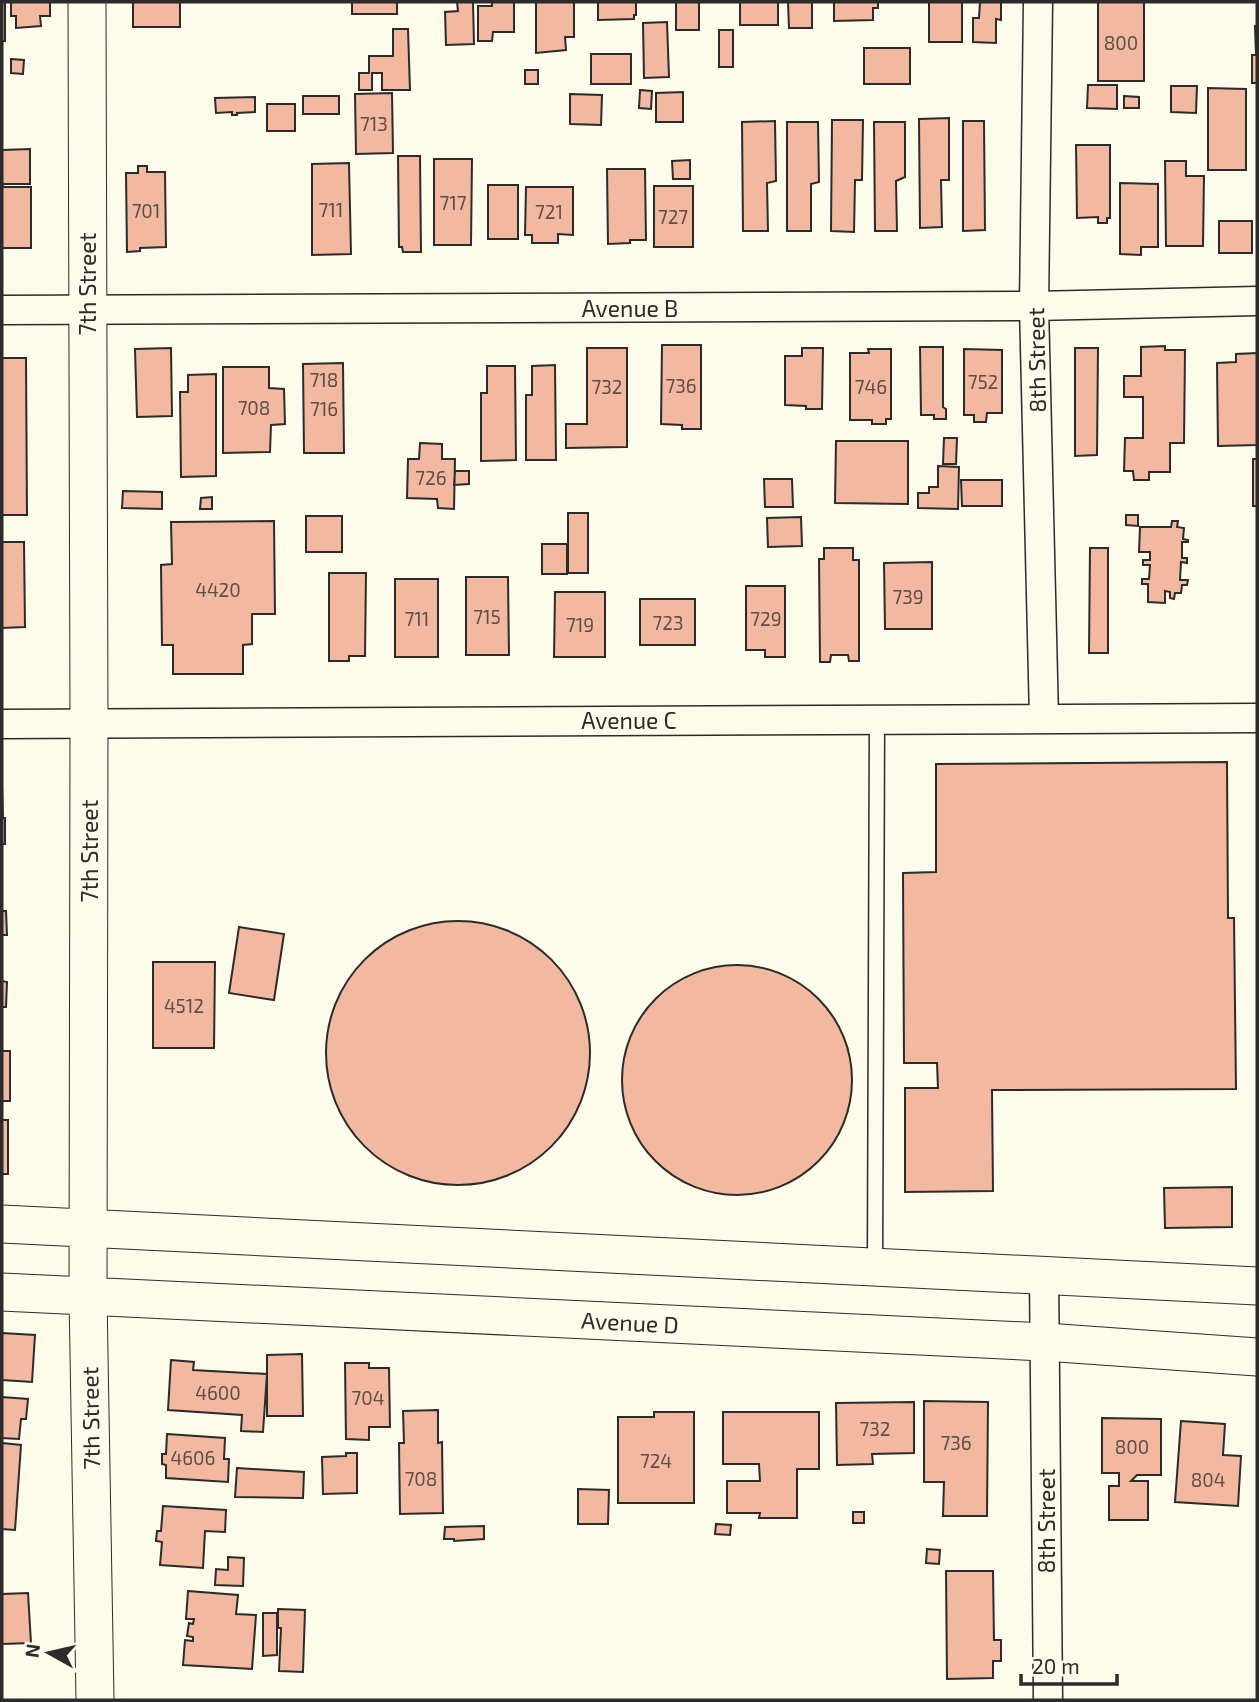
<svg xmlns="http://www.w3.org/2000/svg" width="1259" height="1702" viewBox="0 0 1259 1702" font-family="'Exo 2',sans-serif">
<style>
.building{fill:#f2b8a0;stroke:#2b2b2b;stroke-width:2}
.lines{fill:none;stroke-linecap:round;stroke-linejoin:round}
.service-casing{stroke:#2b2b2b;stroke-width:17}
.minor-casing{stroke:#2b2b2b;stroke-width:31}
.tertiary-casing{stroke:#2b2b2b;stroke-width:39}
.service{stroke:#fdfbea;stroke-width:14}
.minor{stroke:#fdfbea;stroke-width:28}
.tertiary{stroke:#fdfbea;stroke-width:37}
.labels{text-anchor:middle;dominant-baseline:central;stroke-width:5;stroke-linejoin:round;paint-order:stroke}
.number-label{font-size:19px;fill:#5d4e48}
.street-label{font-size:23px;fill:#2b2b2b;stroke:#fdfbea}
</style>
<rect width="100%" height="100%" fill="#fdfbea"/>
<path class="building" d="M2,2H5V41H2Z
M11,2H50V16H40L41,26L16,28V16H11Z
M133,2H180V27H133Z
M352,2H397V14H352Z
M457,2H473L474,44L446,45L445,12L458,11Z
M492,2H514V32H493L492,41H478V6H492Z
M536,2H574V37H565L566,50L536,53Z
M598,2H636V15H634V19L598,20Z
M676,2H699V30H676Z
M740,2H778V25H740Z
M788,2H812V28H789Z
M834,2H878V8H873V20L834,21Z
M929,2H962V42H929Z
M980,2H1001V20L996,19V43L973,42V18H979Z
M1098,2H1144V81H1098Z
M667,22L669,77L644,78L643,23Z
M1255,26H1257V83H1252V55H1256Z
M393,29H408L410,90H382V73H372V90H359V73H369V56H393Z
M719,30H733V67H719Z
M864,48H910V84H864Z
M591,54H631V84H591Z
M11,59L24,60L23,74L11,73Z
M525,70H538V84H525Z
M1088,85H1117V109L1087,108Z
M1171,86H1197L1196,113L1171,112Z
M1208,88L1246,89V170H1208Z
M640,90L652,91L651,109L639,108Z
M683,92V122H656V93Z
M392,93L393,153L356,154L355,94Z
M570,94L602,95L601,125L570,124Z
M303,96H339V114H303Z
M1124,96L1139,97V108H1124Z
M255,97V112L237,113V115H232V112L216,113L215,98Z
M267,104H295V131H267Z
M949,118V180H941L942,227L920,228L919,119Z
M832,120H863L862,180H855L854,232L831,231Z
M775,121L776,181L767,183L768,231H743L742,122Z
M963,121H984L985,230L963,231Z
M787,122H818L819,182L811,184V231H787Z
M874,122H905V177L896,181L897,231H875Z
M1076,145H1110V218H1107V223H1098V217L1077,218Z
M30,149V184H3L2,187H31V248H2V150Z
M398,156H420L421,252H403L402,247H399Z
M434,159H472L471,245H434Z
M690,160V179H673L672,161Z
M1165,161H1186V176H1204L1203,246H1166Z
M349,163L351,254L312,255V164Z
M138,166H147V172H165L166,247L140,248V251L127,252L126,173H138Z
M607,169H645L646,240H630V243L608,244Z
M1120,183L1158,184V247H1141V255L1120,254Z
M488,185H518V239H488Z
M654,186H693V247H654Z
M526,187H573V235L558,234V243H532V235H525Z
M1219,221H1252V253H1219Z
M662,345H701V429H682V425L661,424Z
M1165,346V350H1185L1184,443H1170V472H1149V480H1134L1133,471H1124L1125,438H1143V397H1124V376H1141V347Z
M920,347H943V407L946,409V419H934V415H921Z
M171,348L172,416L137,417L135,349Z
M587,348H627V447L566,448V424H587Z
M802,348H823L822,409H806V406L785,405V356H802Z
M1075,348H1098L1097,455L1075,456Z
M868,349H891V419H886V424H872V420H850V353H869Z
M964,349L1002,350V413H987L986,422H974V415H964Z
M1257,353V445L1218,446L1217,363L1236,362V354Z
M2,358H26L27,515H2Z
M343,363L344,453H304L303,364Z
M555,365L556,460H526V395H532V366Z
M487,366H515L516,460L481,461V393H487Z
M223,367H269V388L284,389L285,424L271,425L270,452L223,453Z
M216,374V476L181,477L180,392H188V375Z
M944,438H957L956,464H943Z
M836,441H908V504L835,503Z
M420,443L442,444V459H455L454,509L438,508L437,499L407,498L408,459H419Z
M1253,459H1257V506H1253Z
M938,466L959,467L958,509L918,508V493H929V487H938Z
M455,471H469V484L454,485Z
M764,479H792L793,507H765Z
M961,480H1002V506H962Z
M123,491L162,492V509L122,508Z
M212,497V509H200L201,498Z
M568,513H588V573H568Z
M1126,515H1138V526L1126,525Z
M306,516H342V552H306Z
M801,517L802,546L768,547L767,518Z
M274,521L275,614H252V644L243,645V674H173V645H162L161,565L172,564L171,522Z
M1172,521H1178L1177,527L1184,528L1183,539L1188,540V542H1182V558H1187V563L1181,562L1180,580H1188L1187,585H1182L1181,593H1175L1174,599L1170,598V592L1165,591V603L1148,602V584H1142V579H1149L1150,565H1143V560H1150V552H1139L1140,527H1171Z
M2,542H24L25,627L2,628Z
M542,544H567V574H542Z
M824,548H853V560H859V661H849L848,655H831L830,662H820L819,559H824Z
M1090,548H1108V653H1089Z
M932,562V629H885L884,563Z
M329,573H366L365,656H349V661H329Z
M466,577H508L509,655H466Z
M395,579H438V657H395Z
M746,586H785V657H765V650H746Z
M555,592H605V657H554Z
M640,599H695V645H640Z
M1227,762L1228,918H1234L1236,1089L992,1090L993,1191L905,1192V1088H938L937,1063H904L903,873L936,872V764Z
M2,786L3,818H5V844H2Z
M2,911H6L7,935H2Z
M326 1053a132 132 0 1 1 264 0a132 132 0 1 1-264 0Z
M239,927L284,934L274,1000L229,993Z
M153,962H215L214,1048H153Z
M622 1080a115 115 0 1 1 230 0a115 115 0 1 1-230 0Z
M2,981L7,982L6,1007H2Z
M2,1051H10V1101H2Z
M2,1120H8V1174H2Z
M1232,1187V1227L1165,1228L1164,1188Z
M2,1333L35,1335L32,1382L2,1380Z
M302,1354L303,1416H267V1355Z
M171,1360L194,1362L193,1370L267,1374L263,1432L241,1431L242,1415L168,1410Z
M345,1363H369V1368H389L390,1427H369V1440L346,1439Z
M2,1397L28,1399L26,1419H21L19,1439L2,1438Z
M924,1401L988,1402L987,1516H943L944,1482H924Z
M914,1402V1453L872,1454L873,1464L837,1465L836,1403Z
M438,1410V1443L442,1442L443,1513L400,1514L399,1443H404L403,1411Z
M654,1412H694V1503H618V1417H654Z
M723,1412H819V1469H797V1518H759L760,1513H727V1481H760L759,1464H723Z
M1102,1418L1161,1419V1475H1137L1131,1481H1148V1520H1109V1486H1119V1473H1102Z
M1181,1421L1225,1424L1223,1455L1241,1456L1238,1506L1175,1502Z
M167,1434L225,1438L224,1459H229L228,1482L166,1478V1465L162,1464V1454H166Z
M2,1443L21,1445L15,1530L2,1529Z
M346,1453H357V1493L323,1494L322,1457L346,1456Z
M237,1468L304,1472L303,1498L235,1497Z
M578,1489L609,1490L608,1524H578Z
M163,1506L226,1510L225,1532L205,1531L203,1568L160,1565L162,1542L156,1541L157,1531H161Z
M853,1512H864V1523H853Z
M716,1524L731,1525L730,1535L715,1534Z
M484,1526V1539L454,1541V1539H444L445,1527Z
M927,1549L940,1550L939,1564L926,1563Z
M228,1557L244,1558L243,1586L215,1585L216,1569L228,1570Z
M946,1571H993L994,1640H1001V1661H993V1678L947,1679Z
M188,1591L238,1595L236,1614L256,1615L252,1669L183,1665L185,1640L193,1641V1637L187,1636L189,1623L193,1624L194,1619H186Z
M28,1593L31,1643L2,1644V1594Z
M278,1609L305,1610L303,1672L279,1671L281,1628H278Z
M263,1613H277V1655L263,1656Z"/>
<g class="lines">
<defs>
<path id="service" d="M875,1265L877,718"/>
<path id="minor" d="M1038,2L1034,306L1044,718
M2,310L1034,306L1257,301
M2,724L1257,718
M1044,1274L1048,1700"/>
<path id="tertiary" d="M87,2L89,725L88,1296L95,1700
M2,1224L1257,1286
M2,1292L1045,1342L1257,1357"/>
</defs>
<use href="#service" class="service-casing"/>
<use href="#minor" class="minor-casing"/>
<use href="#tertiary" class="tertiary-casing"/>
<use href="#service" class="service"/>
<use href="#minor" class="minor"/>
<use href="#tertiary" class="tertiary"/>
</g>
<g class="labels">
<g class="number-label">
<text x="1121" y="42">800</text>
<text x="374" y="123">713</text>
<text x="453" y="202">717</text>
<text x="331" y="209">711</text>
<text x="146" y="210">701</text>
<text x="549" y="211">721</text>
<text x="673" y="216">727</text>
<text x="324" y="379">718</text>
<text x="983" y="381">752</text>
<text x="681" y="385">736</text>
<text x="607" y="386">732</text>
<text x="871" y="386">746</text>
<text x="254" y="407">708</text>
<text x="324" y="408">716</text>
<text x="431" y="477">726</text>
<text x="218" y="589">4420</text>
<text x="908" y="596">739</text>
<text x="487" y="616">715</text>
<text x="417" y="618">711</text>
<text x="766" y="618">729</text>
<text x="668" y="622">723</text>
<text x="580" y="624">719</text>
<text x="184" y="1005">4512</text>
<text x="218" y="1392">4600</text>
<text x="368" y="1397">704</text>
<text x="875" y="1428">732</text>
<text x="956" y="1442">736</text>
<text x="1132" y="1446">800</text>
<text x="193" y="1457">4606</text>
<text x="656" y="1460">724</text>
<text x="421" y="1478">708</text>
<text x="1208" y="1479">804</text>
</g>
<g class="street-label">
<text transform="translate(87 284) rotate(-90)">7th Street</text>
<text x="630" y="308">Avenue B</text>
<text transform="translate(1036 360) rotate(-91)">8th Street</text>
<text x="629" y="720">Avenue C</text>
<text transform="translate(89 851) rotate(-90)">7th Street</text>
<text transform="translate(630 1322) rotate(3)">Avenue D</text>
<text transform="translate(90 1418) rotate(-91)">7th Street</text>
<text transform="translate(1046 1521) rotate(-90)">8th Street</text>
</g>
</g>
<rect width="1259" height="1702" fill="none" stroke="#2b2b2b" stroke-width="7"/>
<g transform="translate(49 1653) rotate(278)" stroke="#fdfbea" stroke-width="5" paint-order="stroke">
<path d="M0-5L12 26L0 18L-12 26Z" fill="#2b2b2b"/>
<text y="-10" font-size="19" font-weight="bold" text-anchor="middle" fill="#2b2b2b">N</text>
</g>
<path d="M1021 1674v10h96v-10" fill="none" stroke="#2b2b2b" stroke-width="3.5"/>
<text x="1032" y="1674" font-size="21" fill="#2b2b2b" stroke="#fdfbea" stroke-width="5" paint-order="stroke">20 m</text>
</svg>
